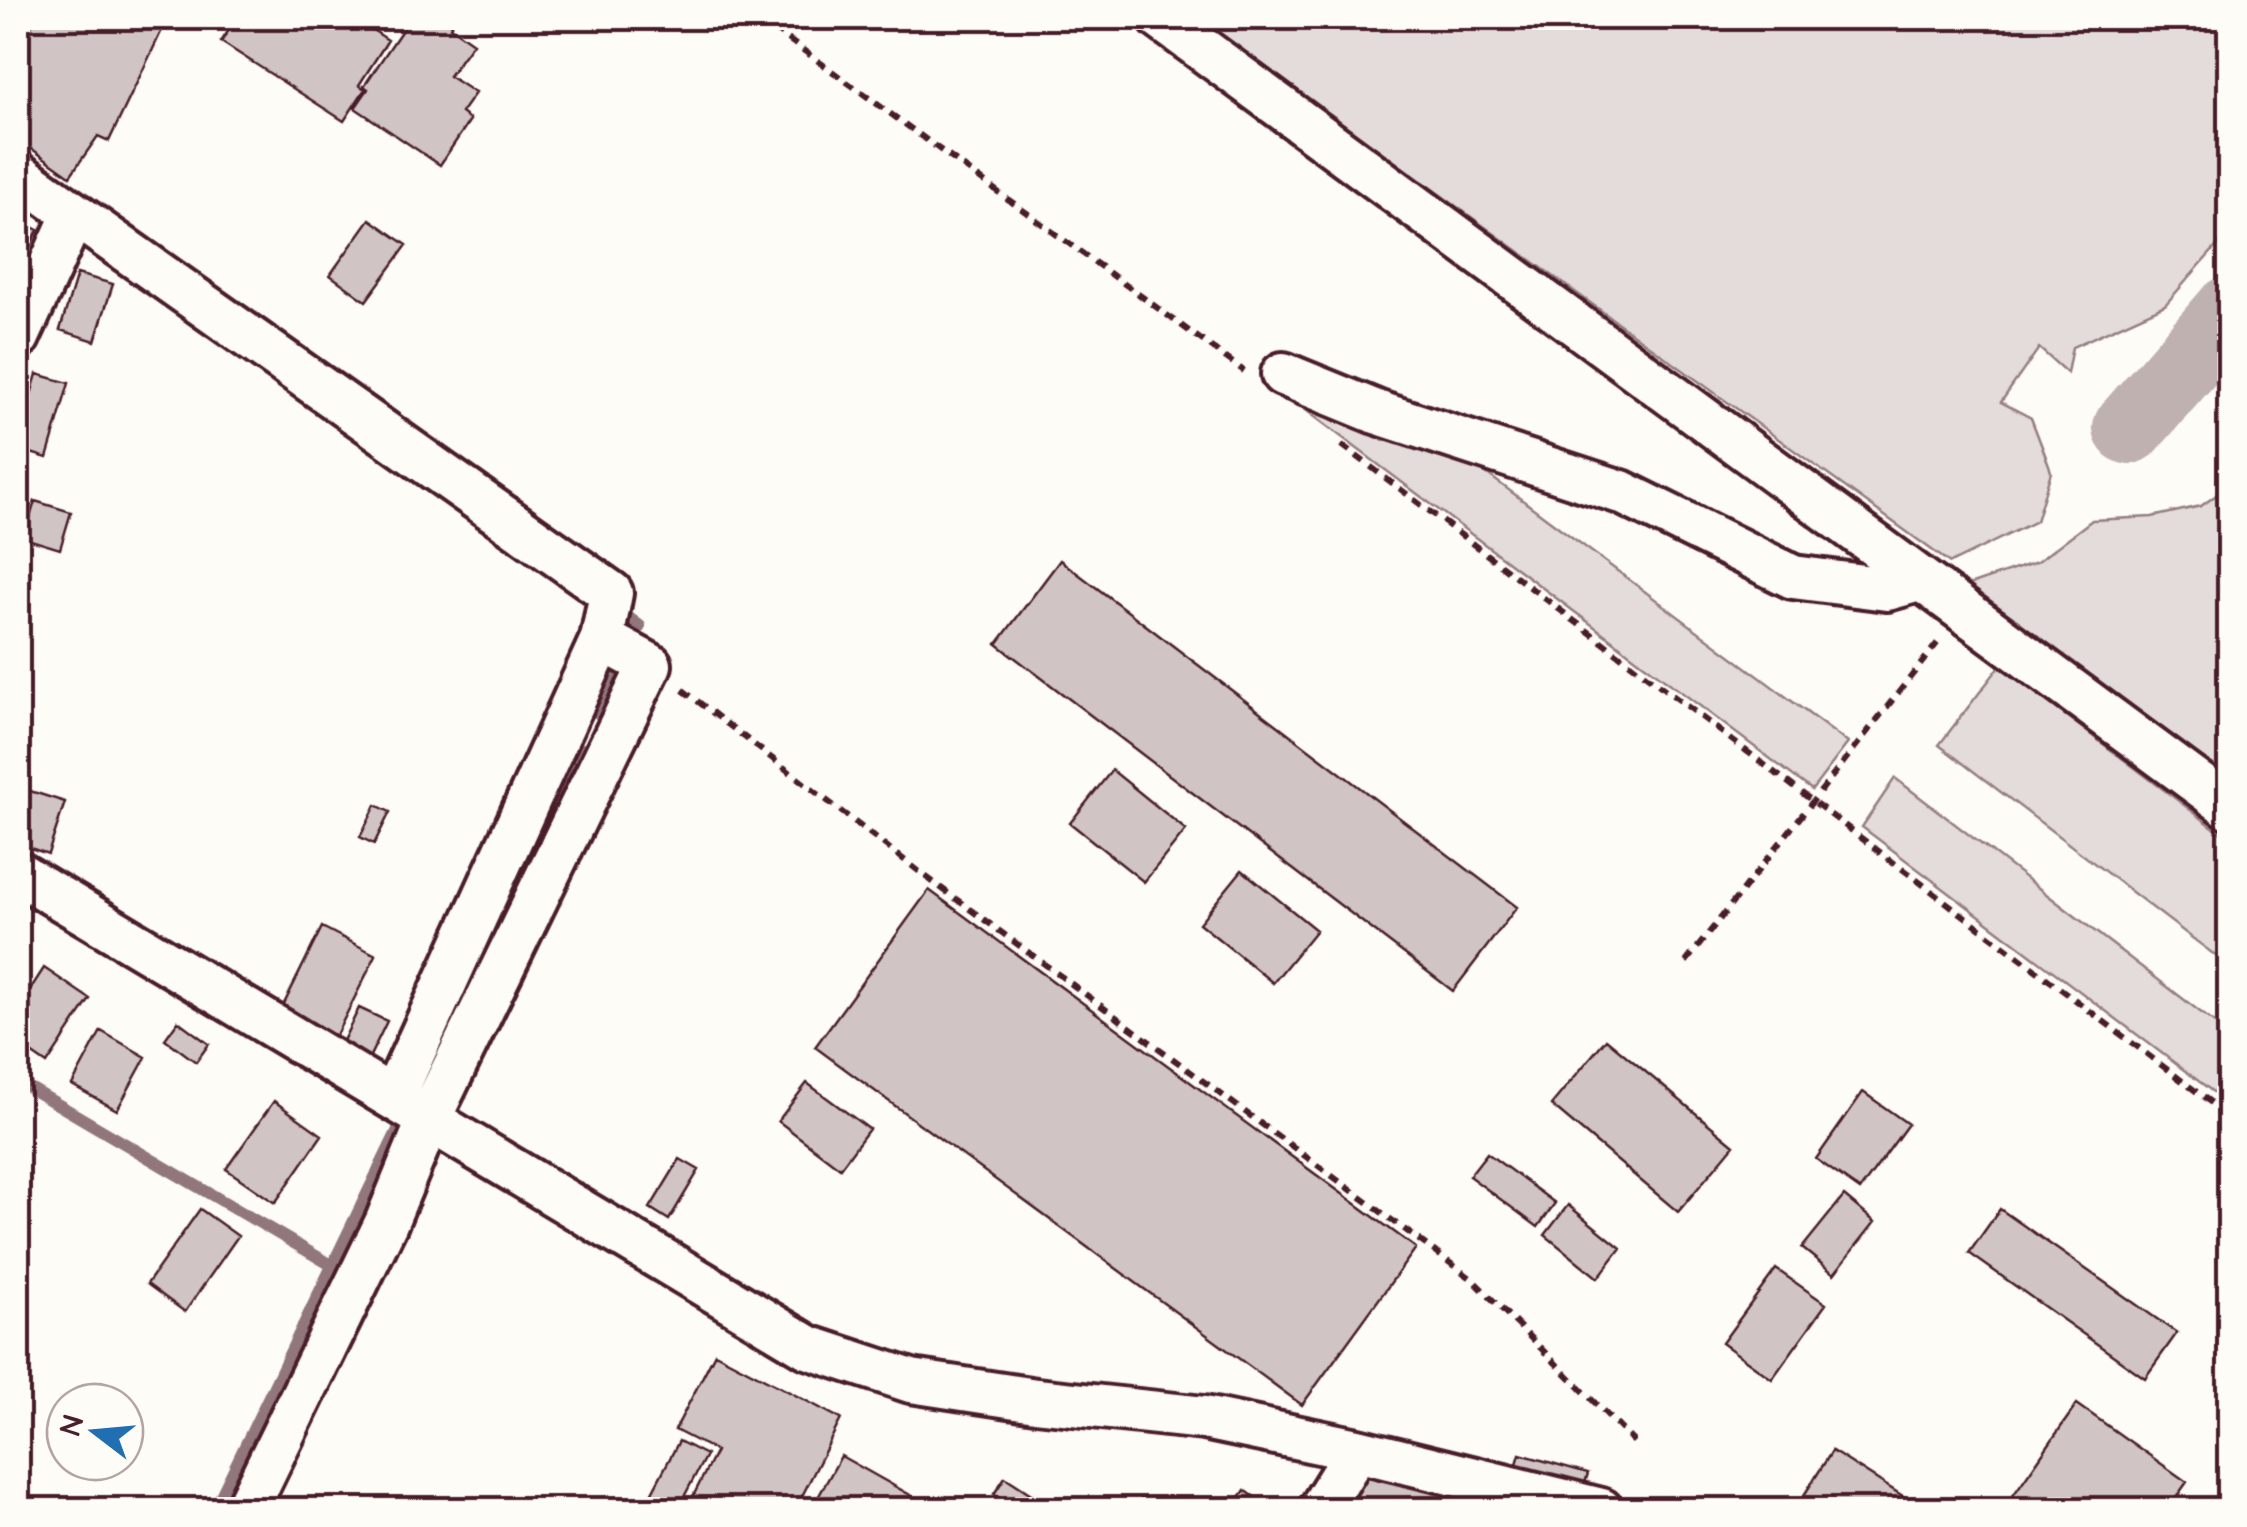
<svg xmlns="http://www.w3.org/2000/svg" width="2247" height="1527" viewBox="0 0 2247 1527" font-family="'Architects Daughter',sans-serif">
<style>
.green{fill:#e3dcda;stroke:#967e82;stroke-width:2.5}
.lines{fill:none;stroke-linecap:round;stroke-linejoin:round}
.stream{stroke:#91777b;stroke-width:12}
.river{stroke:#c0b1b1;stroke-width:72}
.building{fill:#d0c5c4;stroke:#4a1f2b;stroke-width:2.5}
.minor-casing{stroke:#4a1f2b;stroke-width:50}
.path{stroke:#4a1f2b;stroke-width:6;stroke-dasharray:10 8;stroke-linecap:butt}
.minor{stroke:#fdfcf7;stroke-width:42}
</style>
<rect width="100%" height="100%" fill="#fdfcf7"/>
<filter id="ink" filterUnits="userSpaceOnUse"><feTurbulence type="fractalNoise" baseFrequency=".01" numOctaves="2"/><feDisplacementMap in="SourceGraphic" scale="20" xChannelSelector="R" yChannelSelector="G"/><feConvolveMatrix kernelMatrix="1 2 1 2 8 2 1 2 1" color-interpolation-filters="sRGB"/></filter>
<g filter="url(#ink)">
<path class="green" d="M1196,18H2229V232L2165,305L2072,347L2067,373L2039,348L2001,402L2031,418L2049,465L2051,472L2036,521L1950,563Z
M1275,387L1478,467L1848,743L1812,790Z
M2229,486V792L2098,697L1966,586L2037,562L2092,520L2152,517L2201,506Z
M2000,666L2229,839V966L1939,745Z
M1895,778L2229,1034V1104L1862,827Z"/>
<g class="lines">
<path class="stream" d="M599,714L640,626L628,617
M463,994L582,749
M18,1081L333,1266
M214,1510L407,1111"/>
<path class="river" d="M2129,428L2230,312"/>
</g>
<path class="building" d="M35,18H140L163,28L109,141L98,136L70,176L18,139V54Z
M237,18H366L362,23L388,40L359,85L365,89L344,121L221,42Z
M404,18H456L450,27L473,43L449,76L475,93L461,113L470,120L440,165L355,108L368,89L364,86L406,24L402,21Z
M370,219L407,245L366,301L330,275Z
M18,220L38,230L19,268L18,267Z
M77,274L113,284L95,341L60,330Z
M37,374L69,383L47,458L18,449V402L28,405Z
M35,501L71,512L60,549L24,538Z
M1060,560L1517,907L1453,991L997,644Z
M1112,770L1186,830L1144,882L1070,823Z
M27,790L65,802L48,854L18,844V819Z
M376,805L390,812L374,844L360,837Z
M1242,870L1316,930L1273,983L1199,923Z
M929,890L1416,1248L1302,1405L815,1047Z
M322,927L376,955L334,1039L280,1012Z
M44,968L90,999L47,1064L18,1044V1008Z
M359,1008L387,1021L369,1058L341,1045Z
M178,1021L209,1044L196,1062L165,1039Z
M101,1031L146,1057L117,1110L72,1085Z
M1606,1039L1734,1145L1678,1212L1551,1105Z
M807,1083L869,1129L840,1168L778,1121Z
M1863,1092L1908,1124L1860,1190L1816,1159Z
M274,1101L322,1135L275,1203L226,1169Z
M1487,1153L1555,1203L1538,1227L1469,1176Z
M680,1159L699,1170L669,1220L650,1208Z
M1844,1196L1875,1222L1834,1274L1802,1248Z
M1568,1205L1621,1248L1598,1278L1545,1235Z
M200,1209L238,1236L185,1312L147,1284Z
M2000,1209L2177,1333L2145,1378L1969,1253Z
M1776,1269L1826,1304L1772,1379L1722,1343Z
M715,1353L841,1419L795,1510H686L716,1451L675,1430Z
M2077,1404L2187,1482L2167,1510H2003Z
M679,1441L706,1455L677,1510H662L647,1502Z
M1832,1451L1909,1500L1903,1510H1858L1851,1505L1849,1510H1816L1801,1500Z
M1520,1454L1588,1473L1583,1490L1515,1471Z
M841,1456L912,1496L905,1510H811Z
M1363,1460L1461,1485L1442,1510H1330Z
M1005,1477L1045,1503L1041,1510H1018L994,1494Z
M1245,1490L1272,1510H1231Z
M1141,1499L1199,1510H1138Z"/>
<g class="lines">
<defs>
<path id="minor" d="M1160,18L2230,807
M18,174L611,593L602,639L393,1098
M18,337L73,216
M1283,374L1376,412L1621,492L1793,577L1887,589L1919,580
M18,873L808,1347L911,1381L1036,1400L1204,1418L1357,1450L1601,1510
M246,1510L386,1223L429,1119L650,665L602,639
M1320,1510L1357,1450"/>
</defs>
<use href="#minor" class="minor-casing"/>
<path class="path" d="M759,18L1244,371
M1342,445L2230,1117
M683,690L933,882L1472,1279L1634,1442
M1686,962L1939,641"/>
<use href="#minor" class="minor"/>
</g>
</g>
<rect width="2247" height="1527" fill="none" stroke="#fdfcf7" stroke-width="60"/>
<rect x="30" y="30" width="2187" height="1467" fill="none" stroke="#4a1f2b" stroke-width="4" filter="url(#ink)"/>
<g transform="translate(95 1432) rotate(286)"><circle r="48" fill="#fdfcf7" stroke="#b5a4a5" stroke-width="2.5"/>
<path d="M0-8L18 38L0 25L-18 38Z" fill="#1f6fb2"/>
<text y="-15" font-size="28" font-weight="bold" text-anchor="middle" fill="#4a1f2b">N</text>
</g>
</svg>
